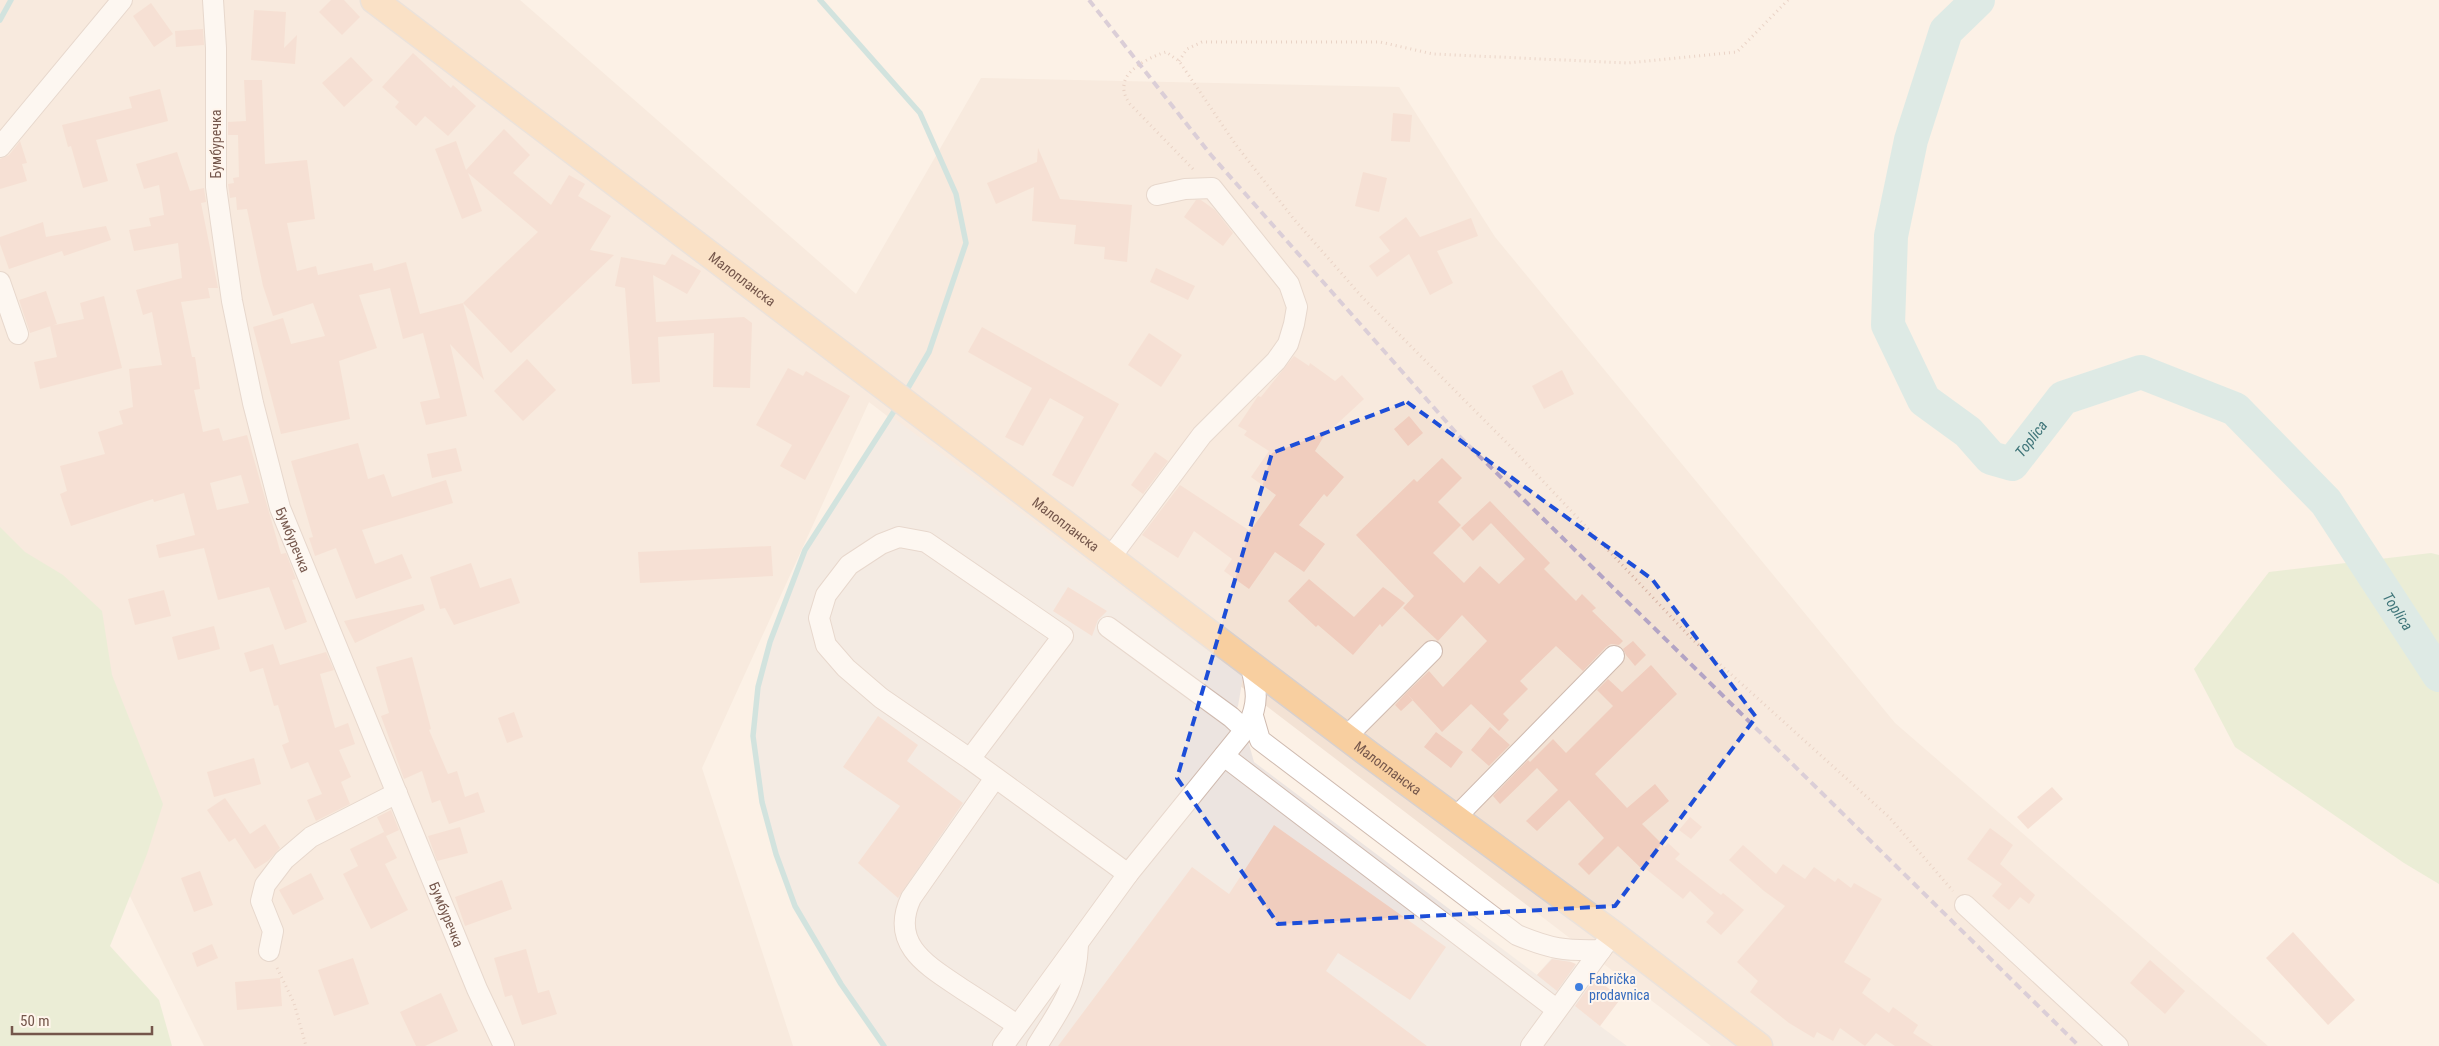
<svg xmlns="http://www.w3.org/2000/svg" width="2439" height="1046" viewBox="0 0 2439 1046" font-family="'Roboto Condensed',sans-serif">
<style>
.residential{fill:#f3e2d4}
.industrial{fill:#ece4e0}
.green{fill:#d7e9c4}
.lines{fill:none;stroke-linecap:round;stroke-linejoin:round}
.stream{stroke:#a1d3d6;stroke-width:5.5}
.river{stroke:#bae3e5;stroke-width:34}
.building{fill:#f0cdbe;fill-rule:evenodd}
.minor-casing{stroke:#cfbaaf;stroke-width:22}
.major-casing{stroke:#d8d0cd;stroke-width:29}
.path{stroke:#d5b0a1;stroke-width:3;stroke-dasharray:1 4;stroke-linecap:butt}
.minor{stroke:#fff;stroke-width:20}
.major{stroke:#f8cfa0;stroke-width:26}
.rail{stroke:#b3a4c5;stroke-width:4;stroke-dasharray:8 5;stroke-linecap:butt}
.marked{fill:none;stroke:#1d4ed8;stroke-width:4;stroke-dasharray:10 6;stroke-linejoin:round}
.shop-dot{fill:#3f7fe0;stroke:#fff5ec;stroke-width:2}
.labels{text-anchor:middle;dominant-baseline:central;stroke-width:4;stroke-linejoin:round;paint-order:stroke}
.street-label{font-size:14px;fill:#74564b;stroke:#fff5ec}
.shop-label{font-size:14px;fill:#366cbe;stroke:#fff5ec;text-anchor:start}
.water-label{font-size:15px;font-style:italic;fill:#3f7579;stroke:#fff5ec}
</style>
<rect width="100%" height="100%" fill="#fcf1e6"/>
<path class="residential" d="M0,0H520L856,294L981,78L1399,87L1495,237L1895,723L2268,1046H1711L869,402L702,768L793,1046H204L0,633Z"/>
<path class="industrial" d="M891,416L1243,677L1238,706L1231,717L1245,730L1254,762L1537,975L1557,952L1621,998L1600,1026L1627,1046H884L841,984L795,906L776,854L762,802L753,736L758,687L770,642L805,550Z"/>
<path class="green" d="M0,527L25,552L63,575L102,611L112,675L163,804L147,854L110,946L159,1000L172,1046H0Z
M2431,553L2439,555V884L2404,863L2235,747L2194,669L2269,572Z"/>
<g class="lines">
<path class="stream" d="M820,0L920,113L956,194L966,243L929,352L905,393
M0,20L11,0
M884,1046L841,984L795,906L776,854L762,802L753,736L758,687L770,642L805,550L898,405"/>
<path class="river" id="s1" d="M1978,0L1946,31L1911,140L1891,236L1888,325L1924,400L1968,432L1991,458L2012,464L2063,398L2141,372L2235,409L2326,502L2439,675"/>
</g>
<path class="building" d="M331,0H344L360,17L342,35L319,12Z
M151,3L173,34L154,47L133,16Z
M254,10L286,12L284,48L297,35L295,64L251,60Z
M203,29L204,45L176,47L175,31Z
M413,53L451,88L453,85L476,106L448,136L425,116L416,126L395,107L399,102L382,87Z
M351,57L373,80L344,107L322,83Z
M244,80H262L265,164L307,160L315,219L287,223L297,271L316,266L318,275L372,263L374,271L406,262L420,314L463,303L538,232L468,173L482,211L462,219L435,149L456,141L466,170L504,129L530,155L513,173L551,205L569,175L585,184L578,196L611,216L590,250L614,255L511,353L463,303L484,380L450,344L467,416L426,425L420,402L440,398L423,333L403,339L390,288L359,295L377,348L339,361L350,419L281,434L253,327L283,318L291,344L325,336L313,303L273,316L263,286L247,209L237,210L236,197L230,198L228,184L234,183L233,178L239,177L238,135H228V122L246,121Z
M160,89L168,121L96,140L108,181L83,188L71,146L68,147L62,125L132,108L129,97Z
M1393,113L1412,115L1410,142L1391,141Z
M20,141L27,163L22,164L27,181L0,189V159L9,155Z
M1038,148L1060,199L1132,205L1127,262L1104,259L1105,247L1074,244L1076,225L1032,221L1034,187L996,204L987,183L1037,162Z
M177,152L190,191L204,188L206,202L201,203L218,288H208L210,298L181,302L192,357H195L200,389L194,390L203,432L219,428L223,441L247,435L281,554L286,553L296,579L292,580L307,622L285,630L269,587L218,600L204,548L159,558L156,545L195,535L184,493L154,502L153,499L71,526L60,494L67,491L60,466L105,454L98,432L123,424L119,411L133,407L129,369L162,365L152,312L143,315L136,290L182,278L178,243L134,251L129,230L151,226L149,218L164,215L159,185L144,189L136,164ZM241,475L249,503L217,510L210,483Z
M1363,172L1387,178L1379,212L1355,206Z
M1196,200H1201L1215,210L1233,233L1223,246L1184,217Z
M1406,217L1420,237L1471,218L1478,236L1437,251L1453,283L1430,295L1409,254L1377,277L1369,266L1390,251L1379,237Z
M43,222L46,237L106,226L111,240L64,256L62,251L9,269L0,244V237Z
M672,254L701,271L687,294L653,275L656,322L744,317L752,323L750,388L713,387L714,333L658,337L660,382L632,384L625,288L615,286L621,257L665,265Z
M1156,268L1195,286L1188,300L1150,282Z
M46,291L57,324L30,333L19,300Z
M104,296L122,368L40,389L34,362L57,357L50,326L84,319L80,303Z
M982,327L1119,404L1073,487L1052,475L1084,417L1050,398L1023,446L1005,437L1032,388L968,352Z
M1149,333L1182,355L1161,387L1128,365Z
M1294,356L1309,366L1310,363L1335,381L1342,375L1364,399L1324,436L1315,451L1344,477L1327,497L1324,494L1299,525L1325,544L1304,572L1275,552L1249,589L1224,571L1232,559L1194,531L1178,558L1142,535L1180,485L1250,531L1276,495L1251,477L1269,451L1244,435L1247,431L1238,426L1258,396L1261,397Z
M527,359L556,390L523,421L494,391Z
M788,368L803,376L806,371L850,396L805,480L780,466L792,445L756,425Z
M1562,370L1574,394L1544,409L1532,386Z
M1409,416L1423,433L1408,446L1394,429Z
M358,443L368,479L384,474L392,497L446,480L453,503L362,530L375,564L402,554L412,578L356,599L336,548L315,556L309,538L313,537L291,461Z
M456,448L462,471L432,478L427,454Z
M1155,452L1168,461L1143,494L1131,485Z
M1442,458L1462,478L1438,502L1461,525L1433,553L1464,583L1480,566L1499,584L1525,559L1491,523L1473,541L1461,528L1490,501L1550,563L1544,569L1576,601L1582,594L1596,608L1592,611L1623,641L1619,645L1611,644L1606,647L1583,671L1556,646L1520,681L1528,689L1503,714L1509,720L1499,731L1471,704L1442,732L1406,693L1429,671L1443,687L1487,641L1462,615L1438,641L1403,608L1414,596L1356,535L1414,479L1417,482Z
M771,546L773,576L640,583L638,552Z
M471,563L480,588L511,578L520,603L454,625L445,608L440,609L430,577Z
M1309,579L1354,617L1383,587L1405,603L1382,627L1380,624L1353,655L1318,625L1316,627L1288,601Z
M1068,587L1107,611L1098,620L1092,636L1053,611Z
M164,590L171,616L135,625L128,599Z
M423,604L425,610L355,643L344,621Z
M214,626L220,649L178,660L172,637Z
M1633,641L1646,655L1635,666L1626,655L1623,649Z
M273,644L280,665L326,652L334,670L320,674L335,728L348,723L355,744L339,750L351,777L341,782L350,804L316,821L307,800L322,794L308,762L291,769L282,745L289,742L278,705L274,706L263,668L250,672L244,653Z
M412,657L431,729L429,730L448,774L457,771L465,797L478,792L485,812L449,824L440,800L432,803L422,771L404,779L381,716L389,713L376,667Z
M1651,665L1677,694L1595,774L1627,808L1655,784L1669,801L1642,824L1665,847L1668,843L1680,854L1675,859L1721,895L1723,893L1744,910L1721,935L1706,922L1714,913L1690,891L1683,899L1646,869L1644,871L1618,846L1589,875L1578,864L1604,838L1569,800L1537,831L1526,821L1558,790L1537,768L1500,804L1493,796L1528,760L1533,765L1530,762L1553,739L1566,753L1613,706L1597,690L1608,679L1622,692Z
M1406,693L1413,700L1401,711L1395,705Z
M514,712L523,737L507,743L498,718Z
M878,716L918,745L907,761L963,803L898,898L858,863L900,806L843,767Z
M1490,727L1510,745L1489,766L1471,750Z
M1436,732L1463,752L1451,768L1424,747Z
M254,758L261,784L214,797L207,772Z
M2052,787L2063,799L2028,829L2017,817Z
M225,798L250,834L265,824L280,848L268,861L255,869L235,838L229,842L207,810Z
M391,810L399,830L386,836L377,817Z
M1690,817L1702,827L1691,839L1679,830Z
M1274,825L1446,947L1410,1000L1338,953L1326,971L1427,1046H1058L1192,867L1229,894Z
M460,827L468,853L437,861L428,836Z
M1990,828L2013,845L2000,864L2035,895L2029,904L2020,897L2009,910L1992,896L2002,884L1967,859Z
M384,832L397,858L385,864L408,910L371,929L343,874L358,866L350,849Z
M1743,845L1776,874L1783,864L1805,879L1814,867L1835,882L1838,878L1851,888L1854,883L1882,899L1844,962L1871,979L1862,993L1889,1013L1893,1007L1918,1025L1913,1033L1933,1046H1895L1876,1033L1865,1046L1840,1028L1833,1041L1817,1032L1814,1038L1789,1023L1750,992L1758,981L1737,962L1785,906L1764,891L1729,860Z
M200,871L213,905L194,912L181,878Z
M311,873L324,899L293,915L279,890Z
M502,880L512,909L465,926L455,897Z
M2293,932L2355,1000L2328,1025L2266,958Z
M212,944L218,958L197,967L192,953Z
M526,949L538,993L549,990L557,1014L522,1025L512,995L505,997L494,958Z
M353,958L369,1004L334,1016L318,970Z
M1552,959L1571,962L1576,964L1557,991L1537,975Z
M2150,960L2185,991L2165,1014L2130,983Z
M280,978L282,1006L237,1010L235,982Z
M1595,978L1621,998L1600,1026L1575,1006Z
M441,993L458,1031L425,1046H416L400,1012Z"/>
<g class="lines">
<defs>
<g id="minor">
<path id="s2" d="M213,0L216,48V187L232,301L253,403L280,508L477,989L504,1046"/>
<path d="M0,147L122,0"/>
<path d="M0,282L18,334"/>
<path d="M1110,558L1202,435L1276,361L1288,344L1294,324L1297,307L1289,284L1212,188L1185,189L1157,195"/>
<path d="M1108,627L1231,717L1245,730"/>
<path d="M1253,716L1260,740L1517,935C1551,949 1564,951 1601,950"/>
<path d="M1346,737L1432,651"/>
<path d="M1224,756L1556,1009"/>
<path d="M970,759L1063,636L926,542L899,537L881,544L849,565L826,595L819,618L826,645L846,668L881,698L970,759L1128,874"/>
<path d="M995,778L911,898C889,945 928,966 962,989C981,1001 999,1013 1017,1025"/>
<path d="M1455,818L1614,656"/>
<path d="M1965,905L2118,1046"/>
<path d="M269,951L273,931L261,901L265,885L284,860L311,837L397,793"/>
<path d="M1003,1046L1128,874L1248,726C1260,700 1256,689 1250,662"/>
<path d="M1037,1046C1060,1008 1076,991 1078,945"/>
<path d="M1531,1046L1606,943"/>
</g>
<g id="major">
<path id="s3" d="M374,0L1370,755L1613,934L1759,1046"/>
</g>
</defs>
<use href="#minor" class="minor-casing"/>
<use href="#major" class="major-casing"/>
<path class="path" d="M1179,61L1187,49L1202,42H1380L1433,54L1628,63L1737,52L1788,0
M1193,169L1130,104C1126,98 1123,93 1124,85C1125,69 1152,56 1166,52L1179,61L1236,145L1293,218L1363,298L1507,443L1692,639L1889,817L1953,891
M277,968L294,1003L306,1046"/>
<use href="#minor" class="minor"/>
<use href="#major" class="major"/>
<path class="rail" d="M1089,0L1211,155L1459,436L2079,1046"/>
</g>
<path d="M0 0H2439V1046H0ZM1407,402L1652,579L1756,717L1615,906L1278,924L1177,778L1272,453Z" fill="#fcf1e6" fill-opacity=".55" fill-rule="evenodd"/>
<path class="marked" d="M1407,402L1652,579L1756,717L1615,906L1278,924L1177,778L1272,453Z"/>
<circle class="shop-dot" cx="1579" cy="987" r="5"/>
<g class="labels">
<g class="street-label">
<text transform="translate(216 144) rotate(-90)">Бумбуречка</text>
<text stroke="none"><textPath href="#s3" startOffset="462">Малопланска</textPath></text>
<text stroke="none"><textPath href="#s3" startOffset="868">Малопланска</textPath></text>
<text stroke="none"><textPath href="#s2" startOffset="549">Бумбуречка</textPath></text>
<text stroke="none"><textPath href="#s3" startOffset="1272">Малопланска</textPath></text>
<text stroke="none"><textPath href="#s2" startOffset="954">Бумбуречка</textPath></text>
</g>
<g class="shop-label">
<text x="1589" y="979">Fabrička<tspan x="1589" dy="16">prodavnica</tspan></text>
</g>
<g class="water-label">
<text stroke="none"><textPath href="#s1" startOffset="572">Toplica</textPath></text>
<text stroke="none"><textPath href="#s1" startOffset="1068">Toplica</textPath></text>
</g>
</g>
<path d="M12 1026v8h140v-8" fill="none" stroke="#74564b" stroke-width="2.5"/>
<text x="20" y="1026" font-size="15" fill="#74564b" stroke="#fff5ec" stroke-width="4" paint-order="stroke">50 m</text>
</svg>
